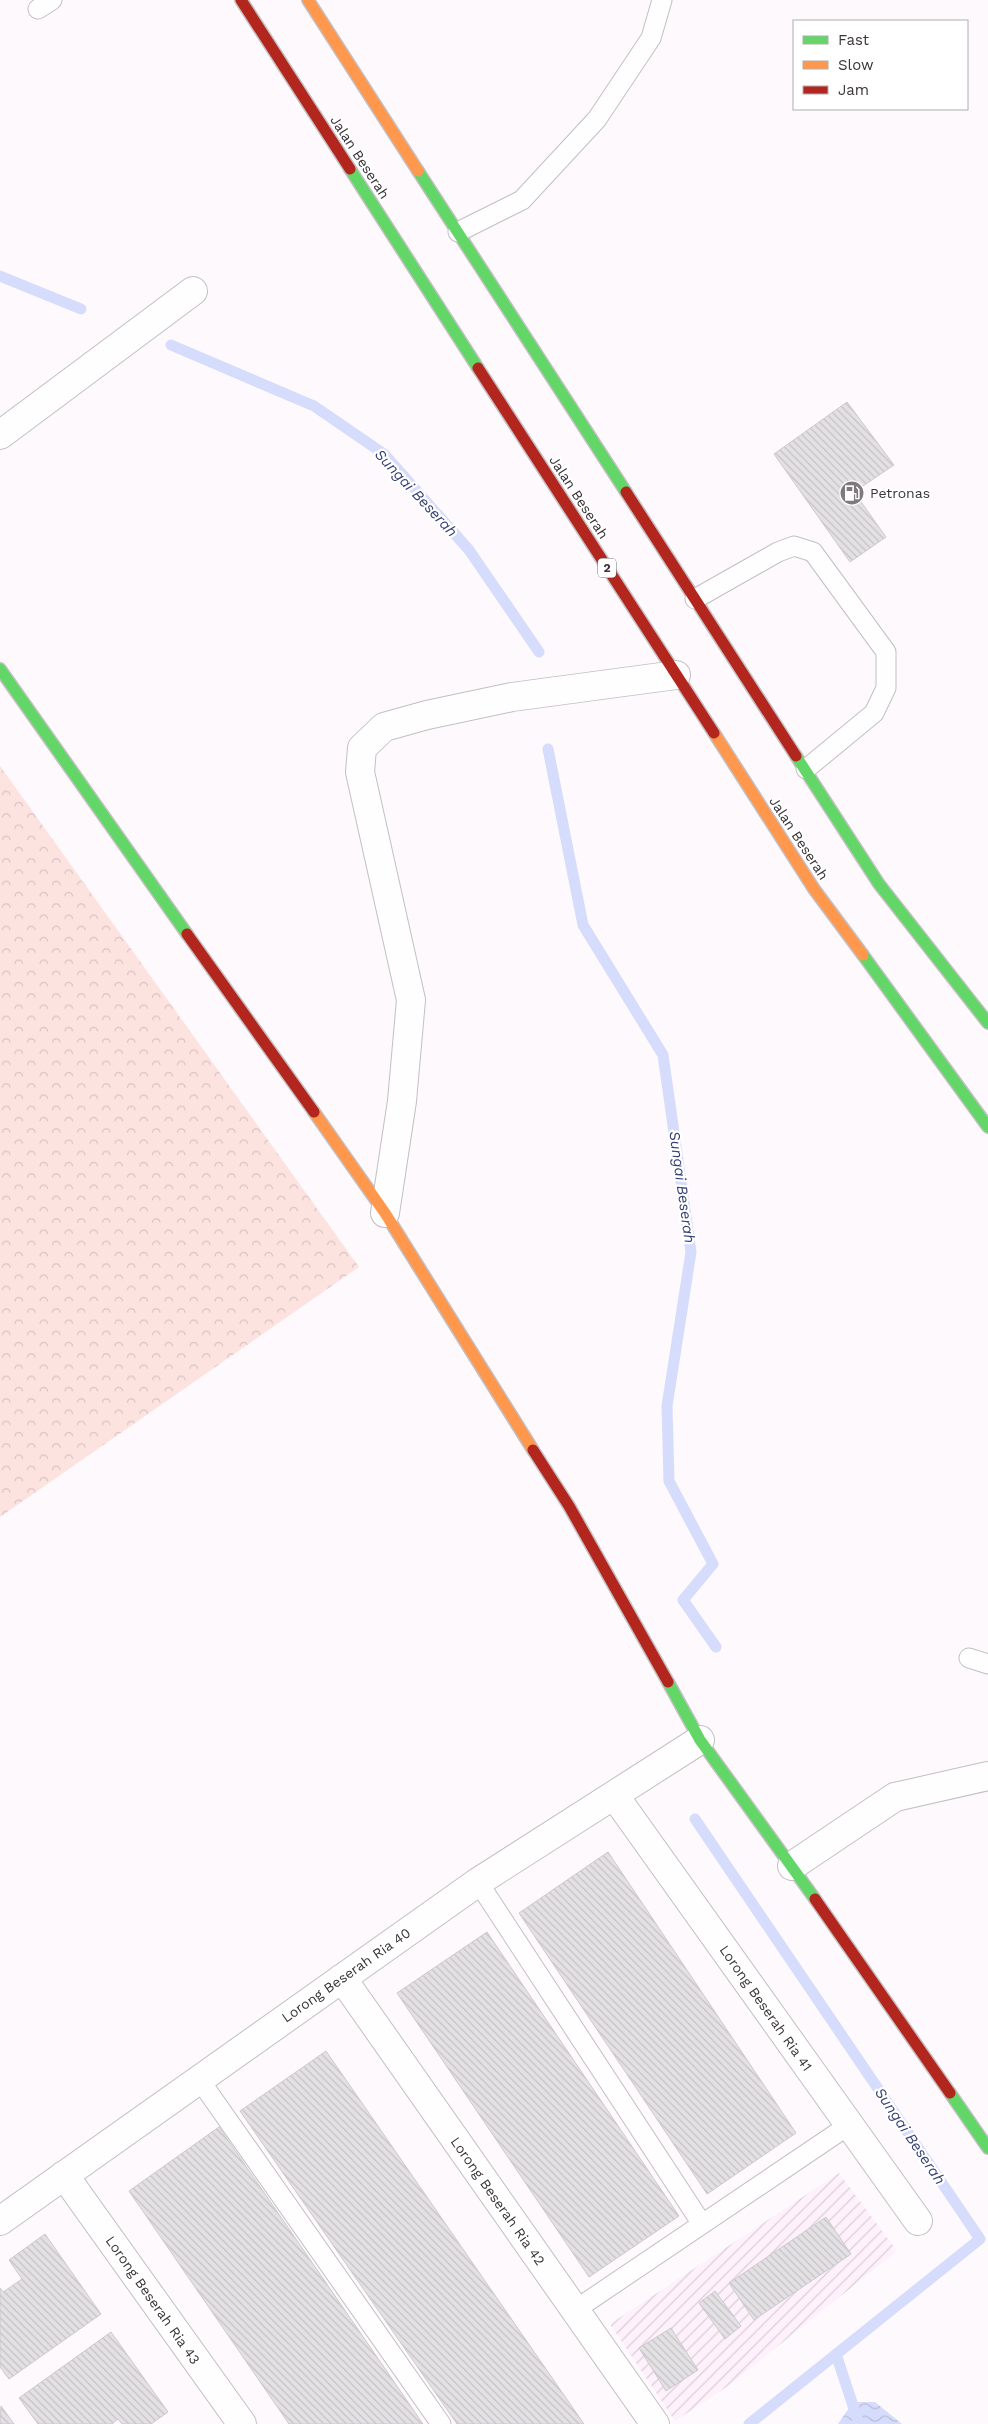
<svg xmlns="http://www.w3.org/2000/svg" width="988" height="2424" viewBox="0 0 988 2424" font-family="'Work Sans',sans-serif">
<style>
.industrial{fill:url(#industrial-furrows)}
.forest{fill:url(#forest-crowns)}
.water{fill:url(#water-waves)}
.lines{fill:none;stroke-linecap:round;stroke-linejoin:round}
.stream{stroke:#d6dcfb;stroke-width:11}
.building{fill:url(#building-back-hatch);stroke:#cdcace}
.lane-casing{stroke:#c3bfc2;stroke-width:21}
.street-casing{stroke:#c3bfc2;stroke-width:30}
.fast-casing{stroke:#c3bfc2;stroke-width:14}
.slow-casing{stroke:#c3bfc2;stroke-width:14}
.jam-casing{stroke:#c3bfc2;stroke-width:14}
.lane{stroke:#fffeff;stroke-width:19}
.street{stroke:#fffeff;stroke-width:28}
.fast{stroke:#63d668;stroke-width:11}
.slow{stroke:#ff974d;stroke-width:11}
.jam{stroke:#b3261e;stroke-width:11}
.labels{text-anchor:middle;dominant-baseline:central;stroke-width:4.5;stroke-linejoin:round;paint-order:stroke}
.shield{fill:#fff;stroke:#747174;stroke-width:1}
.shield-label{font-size:12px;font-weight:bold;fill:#393438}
.street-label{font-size:14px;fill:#393438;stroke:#fff}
.poi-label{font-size:14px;fill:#393438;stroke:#fff;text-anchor:start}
.water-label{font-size:15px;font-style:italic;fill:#374175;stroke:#fff}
</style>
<defs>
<pattern id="industrial-furrows" width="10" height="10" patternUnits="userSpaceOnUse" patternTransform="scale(1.25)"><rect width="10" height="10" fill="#fef1fb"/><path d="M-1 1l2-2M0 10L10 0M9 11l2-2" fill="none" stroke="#dacfd8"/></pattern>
<pattern id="forest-crowns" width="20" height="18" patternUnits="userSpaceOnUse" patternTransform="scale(1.25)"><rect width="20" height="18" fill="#fce3e0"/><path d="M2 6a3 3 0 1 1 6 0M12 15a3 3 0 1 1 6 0" fill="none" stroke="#d9c3c1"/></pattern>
<pattern id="water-waves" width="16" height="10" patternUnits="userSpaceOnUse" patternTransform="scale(1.25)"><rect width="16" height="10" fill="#d6dcfb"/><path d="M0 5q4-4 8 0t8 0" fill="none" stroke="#b8bdd8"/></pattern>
<pattern id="building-back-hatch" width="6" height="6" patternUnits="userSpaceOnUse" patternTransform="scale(1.25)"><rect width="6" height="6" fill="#e3e1e4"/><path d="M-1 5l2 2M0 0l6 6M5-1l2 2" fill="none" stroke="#c4c2c4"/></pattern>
</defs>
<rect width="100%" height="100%" fill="#fdf9fc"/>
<path class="industrial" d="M839,2173L897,2251L728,2386L675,2421L610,2324Z"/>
<path class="forest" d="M0,766L359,1267L0,1517Z"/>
<path class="water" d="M853,2402H875L902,2424H838Z"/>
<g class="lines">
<path class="stream" d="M0,276L81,309
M171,345L314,406L384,454L469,550L539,652
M548,749L583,925L663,1055L691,1252L667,1406L669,1481L713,1564L683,1600L716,1647
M695,1819L980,2239L749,2424
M836,2354L859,2424"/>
</g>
<path class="building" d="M847,402L894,465L854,492L886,537L850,562L774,454Z
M608,1852L796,2133L707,2194L519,1913Z
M487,1932L679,2216L589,2277L397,1993Z
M326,2051L584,2424H457L240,2111Z
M219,2127L423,2424H289L129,2191Z
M826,2217L851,2254L754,2320L729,2283Z
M45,2234L101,2314L9,2379L0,2367V2288L3,2292L22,2279L9,2260Z
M715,2291L741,2326L725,2339L699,2303Z
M671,2328L698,2370L666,2391L639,2348Z
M111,2332L168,2412L151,2424H122L118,2419L112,2424H38L19,2398Z
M1,2406L14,2424H0Z"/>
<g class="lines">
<defs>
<path id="lane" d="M38,9L52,0
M458,232L522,200L597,119L651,38L662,0
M695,599L778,552L794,546L813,552L886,652V688L874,713L806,769
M969,1658L988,1664
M478,1882L702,2224
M199,2079L441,2424
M575,2310L849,2125"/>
<path id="street" d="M0,435L193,291
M385,1213L402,1101L411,1000L360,772L362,748L384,727L427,715L512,697L676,675
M614,1795L918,2221
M792,1866L895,1797L988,1776
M342,1978L655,2424
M64,2175L242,2424
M0,2221L478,1882L700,1740"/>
<path id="fast" d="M350,169L478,368
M418,171L626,492
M0,669L187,934
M796,756L879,884L988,1023
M863,955L988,1127
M668,1682L700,1740L815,1899
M950,2093L988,2148"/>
<path id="slow" d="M308,0L418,171
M714,733L814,889L863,955
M314,1112L385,1213L533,1450"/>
<path id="jam" d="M241,0L350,169
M478,368L714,733
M626,492L796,756
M187,934L314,1112
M533,1450L569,1506L668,1682
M815,1899L950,2093"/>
</defs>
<use href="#lane" class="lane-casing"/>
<use href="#street" class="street-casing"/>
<use href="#fast" class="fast-casing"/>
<use href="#slow" class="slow-casing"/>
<use href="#jam" class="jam-casing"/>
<use href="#lane" class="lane"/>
<use href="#street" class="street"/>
<use href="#fast" class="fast"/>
<use href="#slow" class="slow"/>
<use href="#jam" class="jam"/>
</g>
<defs>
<symbol id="fuel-disc" viewBox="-11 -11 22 22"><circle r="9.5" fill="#7e797d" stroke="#fff"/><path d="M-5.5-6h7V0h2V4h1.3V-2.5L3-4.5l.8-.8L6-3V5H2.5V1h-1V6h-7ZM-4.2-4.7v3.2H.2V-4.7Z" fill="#fff"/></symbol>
</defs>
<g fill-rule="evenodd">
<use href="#fuel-disc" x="838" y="479" width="28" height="28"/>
</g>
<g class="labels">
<rect class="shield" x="598" y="558.5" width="18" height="19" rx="4"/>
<g class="shield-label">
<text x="607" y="568">2</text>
</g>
<g class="street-label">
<text transform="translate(360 157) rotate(57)">Jalan Beserah</text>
<text transform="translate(579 497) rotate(57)">Jalan Beserah</text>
<text transform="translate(799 838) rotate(57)">Jalan Beserah</text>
<text transform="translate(346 1975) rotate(-35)">Lorong Beserah Ria 40</text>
<text transform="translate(766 2008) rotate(55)">Lorong Beserah Ria 41</text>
<text transform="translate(498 2201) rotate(55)">Lorong Beserah Ria 42</text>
<text transform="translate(153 2300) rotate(55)">Lorong Beserah Ria 43</text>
</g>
<g class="poi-label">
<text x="870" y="493">Petronas</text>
</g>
<g class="water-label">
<text transform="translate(416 493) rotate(47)">Sungai Beserah</text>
<text transform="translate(682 1187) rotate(82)">Sungai Beserah</text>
<text transform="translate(910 2136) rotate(56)">Sungai Beserah</text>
</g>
</g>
<rect x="793" y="20" width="175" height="90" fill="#ffffff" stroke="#b0aeaf"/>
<rect x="803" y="36" width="25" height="8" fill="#63d668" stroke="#b0aeaf"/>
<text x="838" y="45" font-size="15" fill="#393438">Fast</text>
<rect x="803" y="61" width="25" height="8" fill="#ff974d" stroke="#b0aeaf"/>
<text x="838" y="70" font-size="15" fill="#393438">Slow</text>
<rect x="803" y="86" width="25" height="8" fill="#b3261e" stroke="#b0aeaf"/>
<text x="838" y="95" font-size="15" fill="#393438">Jam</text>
</svg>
